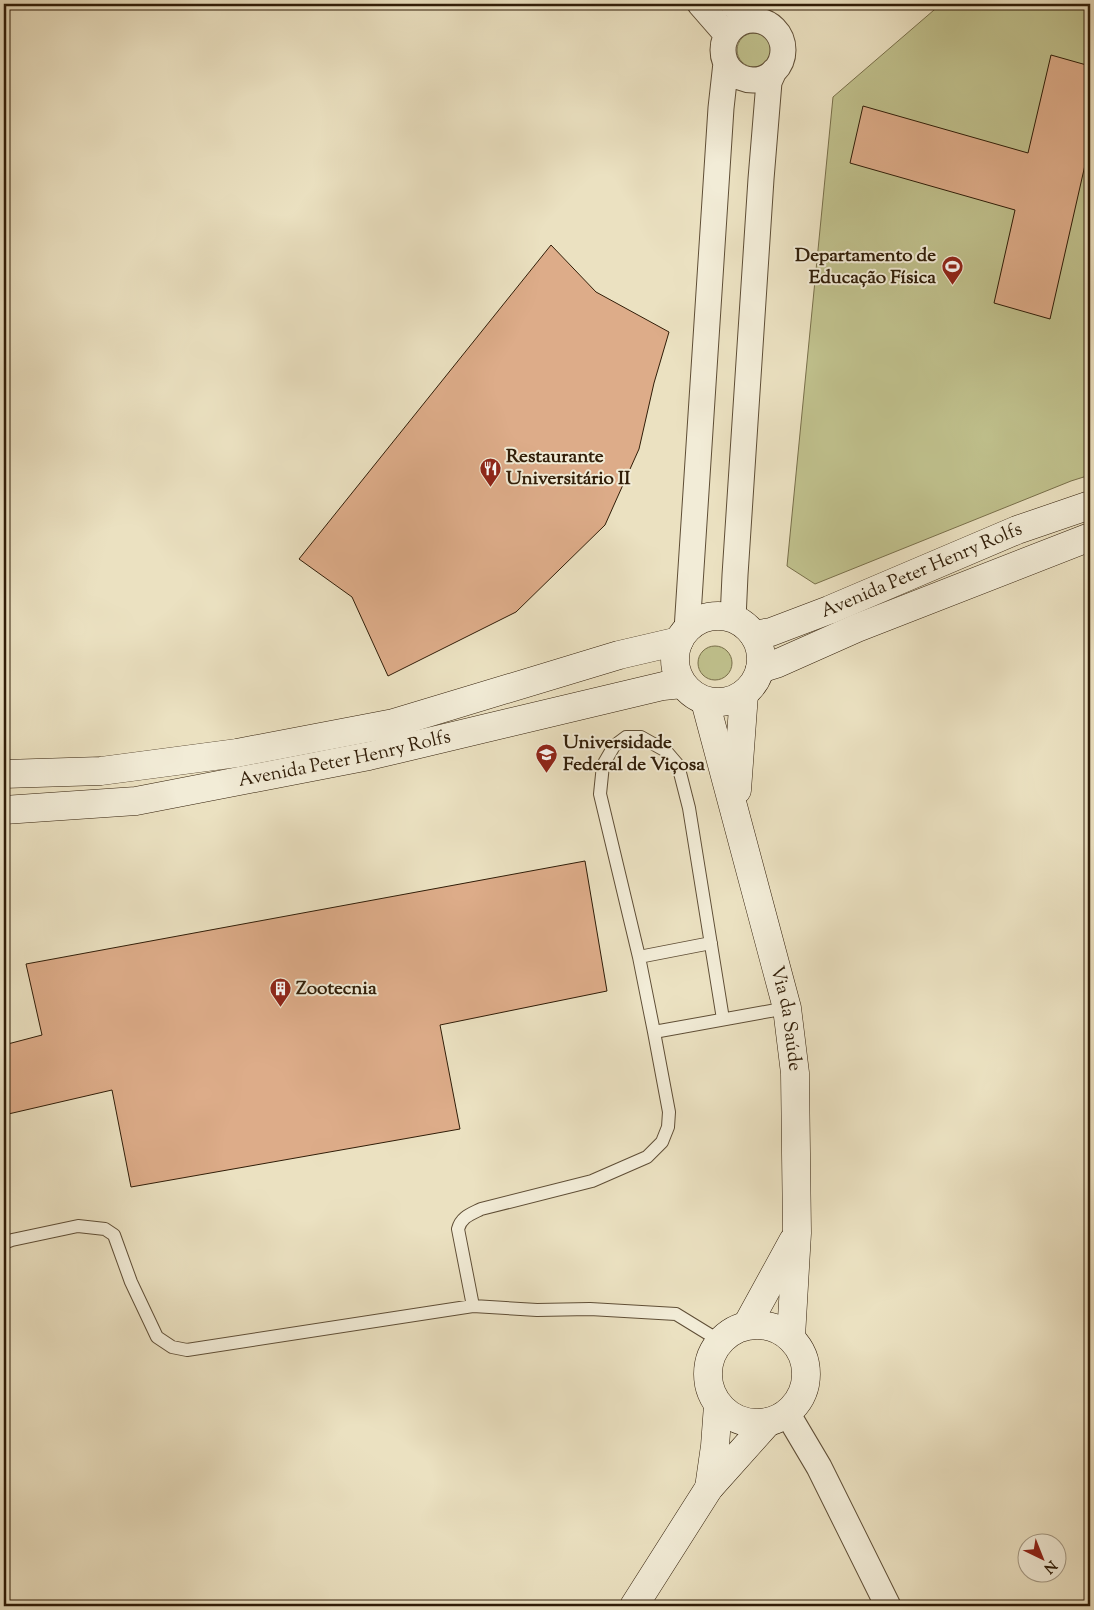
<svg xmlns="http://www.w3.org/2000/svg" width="1094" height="1610" viewBox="0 0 1094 1610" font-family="'Sorts Mill Goudy',serif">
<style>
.green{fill:#c0c18d;stroke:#786f4a}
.building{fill:#ddac89;stroke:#301d08}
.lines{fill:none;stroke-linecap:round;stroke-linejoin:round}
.lane-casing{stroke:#5f4e36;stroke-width:14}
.street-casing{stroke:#5f4e36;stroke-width:27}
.secondary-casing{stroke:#301d08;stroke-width:29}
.lane{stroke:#f2ecd7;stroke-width:12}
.street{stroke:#f2ecd7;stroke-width:25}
.secondary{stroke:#f2ecd7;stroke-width:28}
.labels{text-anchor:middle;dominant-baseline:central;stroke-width:4;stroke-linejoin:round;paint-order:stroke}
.poi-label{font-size:19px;font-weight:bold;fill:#301d08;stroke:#f2ecd7;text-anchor:start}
.street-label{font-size:19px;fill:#301d08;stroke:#f2ecd7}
</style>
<rect width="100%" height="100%" fill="#ebe1c1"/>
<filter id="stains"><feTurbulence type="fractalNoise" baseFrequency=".004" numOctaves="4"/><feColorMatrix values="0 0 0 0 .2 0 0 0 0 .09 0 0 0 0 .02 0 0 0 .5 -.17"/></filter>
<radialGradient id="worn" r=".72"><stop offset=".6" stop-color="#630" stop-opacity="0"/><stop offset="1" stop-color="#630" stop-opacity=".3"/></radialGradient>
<path class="green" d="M941,4H1090V475L1071,481L815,584L787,566L833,97Z
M737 50a17 17 0 1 1 34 0a17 17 0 1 1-34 0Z
M698 663a17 17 0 1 1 34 0a17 17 0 1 1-34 0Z"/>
<path class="building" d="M1051,55L1090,66V143L1050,319L994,303L1015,210L850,163L863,106L1028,153Z
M551,245L596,292L669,332L654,383L639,449L605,525L516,612L388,676L352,597L299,559Z
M585,861L607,991L440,1025L460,1129L131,1187L112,1090L4,1115V1045L42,1035L26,964Z"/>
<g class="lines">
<defs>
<path id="lane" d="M639,957L711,943
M654,1032L787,1008
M4,1243L12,1240L78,1226L105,1229L114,1235L131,1282L157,1337L172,1347L187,1350L473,1306L537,1310L590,1309L676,1314L720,1341
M473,1306L458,1229C461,1217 471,1214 481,1209L592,1181L647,1157L662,1142L668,1127L669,1112L654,1032L639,957L600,794L603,765L614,746L626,737H641L666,751L678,765L689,808L723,1019"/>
<path id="street" d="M700,4L727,35
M733,4L748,20
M723 50a30 30 0 1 1 60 0a30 30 0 1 1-60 0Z
M733,619L735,575L761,179L769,82L774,71
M687,630L721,108L726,63
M787,1413L819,1467L888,1606"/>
<g id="secondary">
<circle cx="718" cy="659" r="43"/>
<path id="s1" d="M754,635L771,632L829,610L1017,530L1090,505"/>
<path d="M760,669L776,664L857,628L1090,537"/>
<path id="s2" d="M705,701L787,1008L795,1073L797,1233L791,1337"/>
<path d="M4,774L101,771L237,753L394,723L619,655L679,641"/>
<path d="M737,790L744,694"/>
<path id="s3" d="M4,810L136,801L369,756L663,686L682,684"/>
<circle cx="757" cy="1374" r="49"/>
<path d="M747,1325L793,1241"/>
<path d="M709,1488L715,1446L718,1405"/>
<path d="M634,1606L709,1488L768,1422"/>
</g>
</defs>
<use href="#lane" class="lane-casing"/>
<use href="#street" class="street-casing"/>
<use href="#secondary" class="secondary-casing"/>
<use href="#lane" class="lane"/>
<use href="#street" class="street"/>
<use href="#secondary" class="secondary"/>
</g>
<defs>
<symbol id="stadium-pin" viewBox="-11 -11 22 30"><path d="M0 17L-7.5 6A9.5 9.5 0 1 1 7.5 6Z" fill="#8f2418" stroke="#f2ecd7"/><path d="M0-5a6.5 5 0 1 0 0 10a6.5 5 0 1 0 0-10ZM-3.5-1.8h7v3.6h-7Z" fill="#fff"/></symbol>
<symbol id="restaurant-pin" viewBox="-11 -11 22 30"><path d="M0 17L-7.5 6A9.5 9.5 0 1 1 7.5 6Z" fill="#8f2418" stroke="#f2ecd7"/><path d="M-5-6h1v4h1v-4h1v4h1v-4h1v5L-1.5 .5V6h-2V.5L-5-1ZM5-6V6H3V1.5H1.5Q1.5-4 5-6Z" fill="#fff"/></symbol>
<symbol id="university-pin" viewBox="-11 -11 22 30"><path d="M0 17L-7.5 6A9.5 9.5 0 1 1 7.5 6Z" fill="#8f2418" stroke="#f2ecd7"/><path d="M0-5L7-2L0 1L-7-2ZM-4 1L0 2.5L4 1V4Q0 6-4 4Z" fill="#fff"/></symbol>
<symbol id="building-pin" viewBox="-11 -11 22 30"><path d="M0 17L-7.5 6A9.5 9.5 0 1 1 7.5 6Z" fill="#8f2418" stroke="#f2ecd7"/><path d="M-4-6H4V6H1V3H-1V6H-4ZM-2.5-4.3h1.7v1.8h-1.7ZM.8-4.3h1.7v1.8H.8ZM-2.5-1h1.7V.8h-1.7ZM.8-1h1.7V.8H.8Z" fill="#fff"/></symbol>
</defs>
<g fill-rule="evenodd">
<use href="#stadium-pin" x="940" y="254" width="25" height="34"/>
<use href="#restaurant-pin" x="478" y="456" width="25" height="34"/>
<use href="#university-pin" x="534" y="742" width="25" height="34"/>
<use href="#building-pin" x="268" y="976" width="25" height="34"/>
</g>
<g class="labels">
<g class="poi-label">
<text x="936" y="256" text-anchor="end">Departamento de<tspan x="936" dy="22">Educação Física</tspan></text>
<text x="506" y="457">Restaurante<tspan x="506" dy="22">Universitário II</tspan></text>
<text x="563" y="743">Universidade<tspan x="563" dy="22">Federal de Viçosa</tspan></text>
<text x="296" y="989">Zootecnia</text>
</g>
<g class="street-label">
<text stroke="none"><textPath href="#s1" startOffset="180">Avenida Peter Henry Rolfs</textPath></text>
<text stroke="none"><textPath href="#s3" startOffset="345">Avenida Peter Henry Rolfs</textPath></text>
<text stroke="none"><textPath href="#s2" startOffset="328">Via da Saúde</textPath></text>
</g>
</g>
<rect width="1094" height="1610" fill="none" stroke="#ebe1c1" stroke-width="20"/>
<rect x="5" y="5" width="1084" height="1600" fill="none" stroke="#301d08" stroke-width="2.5"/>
<rect x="10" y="10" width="1074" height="1590" fill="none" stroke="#301d08"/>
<g transform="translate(1042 1558) rotate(137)"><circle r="24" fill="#f2ecd7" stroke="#a49984"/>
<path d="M0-4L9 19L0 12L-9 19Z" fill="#8f2418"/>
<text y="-8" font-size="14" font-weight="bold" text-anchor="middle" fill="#301d08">N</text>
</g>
<rect width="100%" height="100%" filter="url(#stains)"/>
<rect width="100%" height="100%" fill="url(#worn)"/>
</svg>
